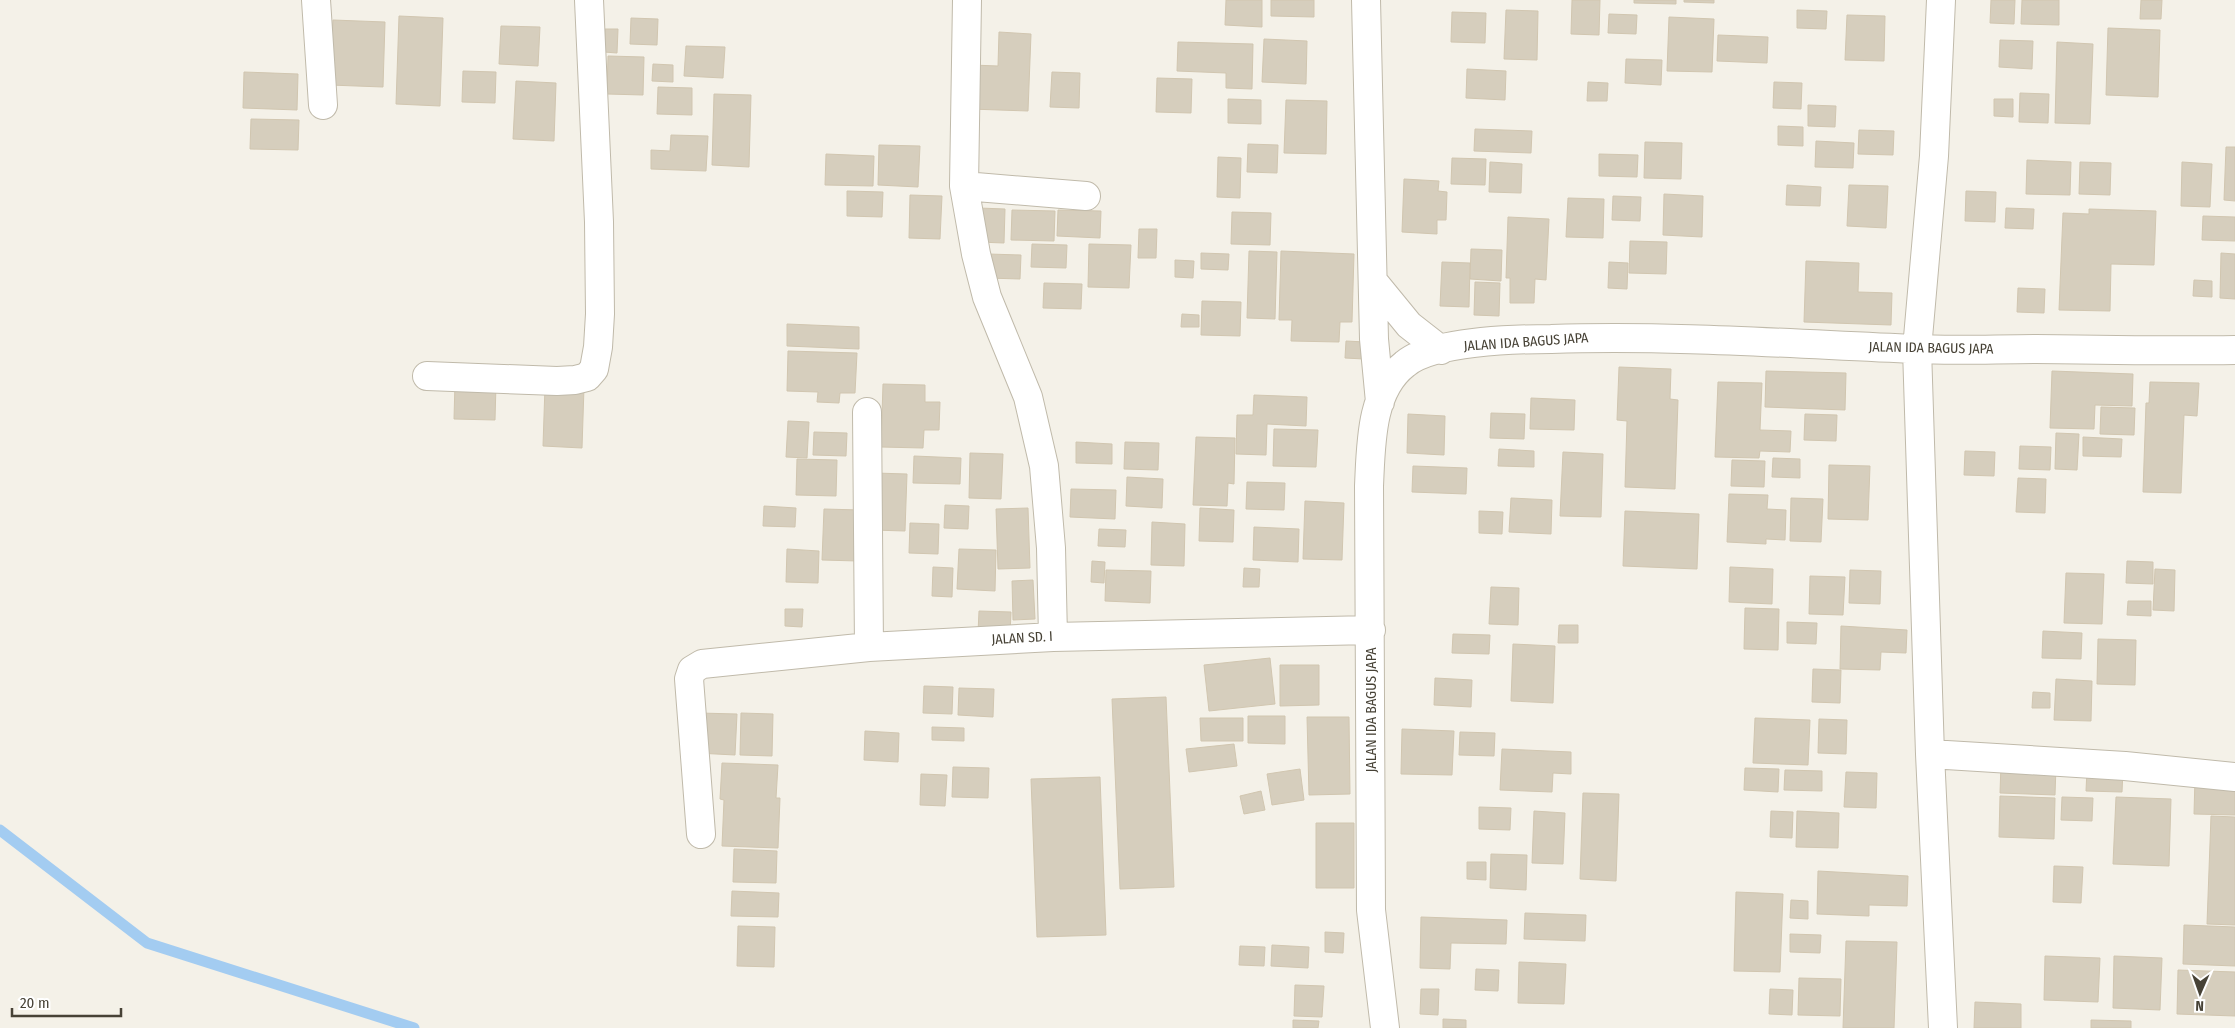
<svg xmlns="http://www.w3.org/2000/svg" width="2235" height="1028" viewBox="0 0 2235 1028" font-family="'Fira Sans Condensed',sans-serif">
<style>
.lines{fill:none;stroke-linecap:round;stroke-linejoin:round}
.stream{stroke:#a3ccf1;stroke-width:11}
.building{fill:#d6cebd;stroke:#d1c6b0}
.minor-casing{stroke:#c0baaa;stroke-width:30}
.minor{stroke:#fff;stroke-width:28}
.labels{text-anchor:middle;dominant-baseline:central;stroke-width:5;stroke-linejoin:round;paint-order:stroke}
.street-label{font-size:14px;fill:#474236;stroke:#fff}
</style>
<rect width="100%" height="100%" fill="#f4f1e8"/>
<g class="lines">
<path class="stream" d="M0,830L147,943L414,1028"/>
</g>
<path class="building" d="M1226,0H1262V27L1225,25Z
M1271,0H1314V17L1271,16Z
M1572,0H1600L1599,35L1571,34Z
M1634,0H1676V4L1634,3Z
M1684,0H1714V3L1684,2Z
M1991,0H2015L2014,24L1990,23Z
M2022,0H2059V25L2021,24Z
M2141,0H2162L2161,19H2140Z
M1506,10L1538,11L1537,60L1504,59Z
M1797,10L1827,11L1826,29L1797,28Z
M1452,12L1486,13L1485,43L1451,42Z
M1609,14L1637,15L1636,34L1608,33Z
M1847,15L1885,16L1884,61L1845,60Z
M399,16L443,18L440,106L396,104Z
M1669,17L1714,19L1712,72L1667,71Z
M631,18L658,19L657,45L630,44Z
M333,20L385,22L383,87L330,85Z
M501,26L540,27L538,66L499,64Z
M2108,28L2160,30L2158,97L2106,95Z
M605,29H618L617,53L604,52Z
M999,32L1031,34L1028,111L970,109L972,65L998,66Z
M1718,35L1768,37L1767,63L1717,61Z
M1264,39L1307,41L1306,84L1262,82Z
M2000,40L2033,41L2032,69L1999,67Z
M1178,42L1253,44L1252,89L1226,88V73L1177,71Z
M2057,42L2093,44L2090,124L2055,123Z
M686,46L725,47L723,78L684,76Z
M608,56L644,57L643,95L607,94Z
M1626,59L1662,60L1661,85L1625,83Z
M653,64L673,65V82L652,81Z
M1467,69L1506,71L1505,100L1466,98Z
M463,71L496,72L495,103L462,102Z
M244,72L298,74L297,110L243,108Z
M1052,72L1080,73L1079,108L1050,107Z
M1157,78L1192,79L1191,113L1156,112Z
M516,81L556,83L554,141L513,139Z
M1588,82L1608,83L1607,101H1587Z
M1774,82L1802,83L1801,109L1773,108Z
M658,87L692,88V115L657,114Z
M2020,93L2049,94L2048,123L2019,122Z
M714,94L751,95L749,167L712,165Z
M1228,99L1261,100V124L1228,123Z
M1994,99H2013V117L1994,116Z
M1286,100L1327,101L1326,154L1284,153Z
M1808,105L1836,106L1835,127L1808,126Z
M251,119L299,120L298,150L250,149Z
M1778,126L1803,127V146L1778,145Z
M1475,129L1532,131L1531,153L1474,151Z
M1859,130L1894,131L1893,155L1858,154Z
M671,135L708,136L706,171L651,169V150L670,151Z
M1816,141L1854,143L1853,168L1815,167Z
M1645,142L1682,143L1681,179L1644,178Z
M1248,144L1278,145L1277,173L1247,172Z
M879,145L920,146L918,187L878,185Z
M2226,147H2235V201L2224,200Z
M826,154L874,156L873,186L825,185Z
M1599,154L1638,155L1637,177L1599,176Z
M1218,157L1241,158L1240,198L1217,197Z
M1452,158L1486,159L1485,185L1451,184Z
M2027,160L2071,162L2070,195L2026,194Z
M1490,162L1522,164L1521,193L1489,192Z
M2080,162L2111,163L2110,195L2079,194Z
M2182,162L2212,164L2210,207L2181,206Z
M1404,179L1439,181L1438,191L1447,192L1446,220H1437V234L1402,232Z
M1787,185L1821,187L1820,206L1786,205Z
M1849,185L1888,186L1886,228L1847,226Z
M847,191L883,192L882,217L847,216Z
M1966,191L1996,192L1995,222L1965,221Z
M1664,194L1703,196L1702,237L1663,235Z
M910,195L942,196L940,239L909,238Z
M1613,196L1641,197L1640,221L1612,220Z
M1568,198L1604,199L1603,238L1566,237Z
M979,208L1005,209L1004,243L978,242Z
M2006,208L2034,209L2033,229L2005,228Z
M2089,209L2156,211L2154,265L2111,264L2110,311L2059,310L2063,213L2089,214Z
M1012,210L1055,211L1054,241L1011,240Z
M1058,210L1101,211L1100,238L1057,236Z
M1232,212L1271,213L1270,245L1231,244Z
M2203,216L2235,217V241L2202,240Z
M1508,217L1549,219L1546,280L1535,279L1534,303H1510V278H1506Z
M1139,229H1157L1156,258H1138Z
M1630,241L1667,242L1666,274L1629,273Z
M1032,244L1067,245L1066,268L1031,267Z
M1089,244L1131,245L1129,288L1088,287Z
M1471,249L1502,250L1501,281L1470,279Z
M1249,251L1277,252L1275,319L1247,318Z
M1281,251L1354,254L1352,322H1340L1339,342L1291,341L1292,320H1279Z
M1201,253L1229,254L1228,270L1201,269Z
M2221,253L2235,254V299L2220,298Z
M988,254L1021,255L1020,279L987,278Z
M1175,260L1194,261L1193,278L1175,277Z
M1806,261L1859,263L1858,292L1892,293L1891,325L1804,322Z
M1442,262L1470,263L1469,307L1440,306Z
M1609,262L1628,263L1627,289L1608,288Z
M2194,280L2212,281V297L2193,296Z
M1475,282L1500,283L1499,316L1474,315Z
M1044,283L1082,284L1081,309L1043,308Z
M2018,288L2045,289L2044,313L2017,312Z
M1202,301L1241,302L1240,336L1201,335Z
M1182,314L1199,315V327H1181Z
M787,324L859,327V349L787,346Z
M1346,341L1365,342L1364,359L1345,358Z
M788,351L857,353L855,393H840L839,403L817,402L818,392L787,391Z
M1619,367L1671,369L1670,399L1678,400L1675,489L1625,487L1627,421L1617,420Z
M1766,371L1846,373L1845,410L1765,407Z
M2052,371L2133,374L2132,406L2095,405L2094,429L2050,428Z
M455,382L496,384L495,420L454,419Z
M1718,382L1762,383L1760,430L1791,431L1790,452L1760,451L1759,458L1715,457Z
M2150,382L2199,383L2197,416L2184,415L2181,493L2143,492L2146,403H2149Z
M883,384L925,385V402H940L939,430H924L923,448L881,447Z
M545,386L584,387L582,448L543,446Z
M1254,395L1307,397L1306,426L1267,424L1266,455L1236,454L1237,415H1253Z
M1531,398L1575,400L1574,430L1530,429Z
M2101,407L2135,408L2134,435L2100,434Z
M1491,413L1525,414L1524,439L1490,438Z
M1408,414L1445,416L1444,455L1407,453Z
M1805,414L1837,415L1836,441L1804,440Z
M788,421L809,422L807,458L786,457Z
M1274,429L1318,430L1316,467L1273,466Z
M814,432L847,433L846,456L813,455Z
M2056,433L2079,434L2077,470L2055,469Z
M1196,437L1235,438L1234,484L1228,483L1227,506L1193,505Z
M2083,437L2122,439L2121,457L2083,456Z
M1076,442L1112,444V464L1076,463Z
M1125,442L1159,443L1158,470L1124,469Z
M2020,446L2051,447L2050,470L2019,469Z
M1499,449L1534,451V467L1498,466Z
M1965,451L1995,452L1994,476L1964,475Z
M1563,452L1603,454L1601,517L1560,516Z
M970,453L1003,454L1001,499L969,498Z
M914,456L961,458L960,484L913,483Z
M1773,458L1800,459V478L1772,477Z
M797,459L837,460L836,496L796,495Z
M1732,460L1765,461L1764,487L1731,486Z
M1829,465L1870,466L1868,520L1828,519Z
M1413,466L1467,468L1466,494L1412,492Z
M875,473L907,474L905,531L873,530Z
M1127,477L1163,479L1162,508L1126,506Z
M2018,478L2046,479L2045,513L2016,512Z
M1247,482L1285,483L1284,510L1246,509Z
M1071,489L1116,490L1115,519L1070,517Z
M1729,494L1768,495L1767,509L1786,510L1785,540L1766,539V544L1727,542Z
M1511,498L1552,500L1551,534L1509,532Z
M1791,498L1823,499L1821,542L1790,541Z
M1305,501L1344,503L1342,560L1303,559Z
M945,505L969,506L968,529L944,528Z
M764,506L796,508L795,527L763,526Z
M1028,508L1030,568L998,569L996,509Z
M1200,508L1234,510L1233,542L1199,541Z
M824,509L860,510L858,561L822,560Z
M1479,511L1503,512L1502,534L1479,533Z
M1625,511L1699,514L1697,569L1623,566Z
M1152,522L1185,524L1184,566L1151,565Z
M910,523L939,524L938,554L909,553Z
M1254,527L1299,529L1298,562L1253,560Z
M1099,529L1126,530L1125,547L1098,546Z
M787,549L819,551L818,583L786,582Z
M959,549L996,550L995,591L957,589Z
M1092,561L1105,562L1104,583L1091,582Z
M2127,561L2153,562V584L2126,583Z
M933,567L953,568L952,597L932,596Z
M1730,567L1773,569L1772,604L1729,602Z
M1244,568L1260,569L1259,587H1243Z
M2155,569L2175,570L2174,611L2153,610Z
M1106,570L1151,571L1150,603L1105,601Z
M1850,570L1881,571L1880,604L1849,603Z
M2066,573L2104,574L2102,624L2064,623Z
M1810,576L1845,577L1843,615L1809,614Z
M1033,580L1035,619L1013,620L1012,581Z
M1491,587L1519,588L1518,625L1489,624Z
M2128,601H2151V616L2127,615Z
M1745,608L1779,609L1778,650L1744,649Z
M785,609H803L802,627L785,626Z
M979,611L1011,612L1010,634L978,633Z
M1787,622L1817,623L1816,644L1787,643Z
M1559,625H1578V643H1558Z
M1841,626L1907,630L1906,653L1881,652L1880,670L1840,669Z
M2043,631L2082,633L2081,659L2042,658Z
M1453,634L1490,635L1489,654L1452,653Z
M2098,639L2136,640L2135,685L2097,684Z
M1513,644L1555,646L1553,703L1511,701Z
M1270,658L1275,704L1209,711L1204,665Z
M1280,665H1319V705L1280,706Z
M1813,669L1841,670L1840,703L1812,702Z
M1435,678L1472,680L1471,707L1434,705Z
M2056,679L2092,681L2091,721L2054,720Z
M924,686L953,687L952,714L923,713Z
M959,688L994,689L993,717L958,715Z
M2033,692L2050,693V708H2032Z
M1166,697L1174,887L1120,889L1112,699Z
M699,713L737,714L735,755L697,753Z
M741,713L773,714L772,756L740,755Z
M1248,716H1285V744L1248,743Z
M1307,717H1349L1350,794L1309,795Z
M1200,718H1243V741H1201Z
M1755,718L1810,720L1808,765L1753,763Z
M1819,719L1847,720L1846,754L1818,753Z
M932,727L964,728V741L932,740Z
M1402,729L1454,731L1452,775L1401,774Z
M865,731L899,733L898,762L864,760Z
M1460,732L1495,733L1494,756L1459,755Z
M1234,744L1237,766L1189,772L1186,749Z
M1502,749L1571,752V774L1553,773L1552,792L1500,790Z
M722,763L778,765L776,798H780L778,848L722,846L724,800L720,799Z
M2001,764L2056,766L2055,795L2000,793Z
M953,767L989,768L988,798L952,797Z
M1745,768L1779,769L1778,792L1744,790Z
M1300,769L1304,800L1272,805L1267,774Z
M1785,770L1822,771V791L1784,790Z
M2087,770L2123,771L2122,792L2086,791Z
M1846,772L1877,773L1876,808L1844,807Z
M921,774L947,775L945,806L920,805Z
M1100,777L1106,935L1037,937L1031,779Z
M2195,778L2235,780V815L2194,814Z
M1261,791L1265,810L1244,814L1240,796Z
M1583,793L1619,794L1616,881L1580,879Z
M2000,796L2055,798L2054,839L1999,837Z
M2062,797L2093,798L2092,821L2061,820Z
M2116,797L2171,799L2169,866L2113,864Z
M1479,807L1511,808L1510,830L1479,829Z
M1534,811L1565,813L1563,864L1532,863Z
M1771,811L1793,812L1792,838L1770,837Z
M1797,811L1839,813L1838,848L1796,847Z
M2211,816L2235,817V925L2207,924Z
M1316,823H1354V888H1316Z
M734,849L777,851L776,883L733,882Z
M1491,854L1527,855L1526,890L1490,888Z
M1467,862H1486V880L1467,879Z
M2054,866L2083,867L2081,903L2053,902Z
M1818,871L1908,876L1907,906L1869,905V916L1817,914Z
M732,891L779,893L778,917L731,916Z
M1736,892L1783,894L1780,972L1734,971Z
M1791,900L1808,901V919L1790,918Z
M1525,913L1586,915L1585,941L1524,939Z
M1421,917L1507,920L1506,944L1451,943L1450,969L1420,968Z
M2184,925L2235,927V966L2183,964Z
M738,926L775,927L774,967L737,966Z
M1325,932L1344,933L1343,953L1325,952Z
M1790,934L1821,935L1820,953L1790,952Z
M1846,941L1897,942L1894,1028H1843Z
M1272,945L1309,947L1308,968L1271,966Z
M1240,946L1265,947L1264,966L1239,965Z
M2045,956L2100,958L2098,1002L2044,1000Z
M2114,956L2162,958L2160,1010L2113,1008Z
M1519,962L1566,964L1564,1004L1518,1003Z
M1476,969L1499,970L1498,991L1475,990Z
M2178,970L2235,972V1016L2177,1014Z
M1799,978L1841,979L1840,1016L1798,1015Z
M1295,985L1324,986L1322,1017L1294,1016Z
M1421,989H1439L1438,1015L1420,1014Z
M1770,989L1793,990L1792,1015L1769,1014Z
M1975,1002L2021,1004V1028H1974Z
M1443,1019L1466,1020V1028H1443Z
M1293,1020L1319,1021L1318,1028H1293Z
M2091,1020L2131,1021V1028H2091Z"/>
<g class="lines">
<defs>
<path id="minor" d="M316,0L323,105
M1366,0L1374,339L1380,402
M1941,0L1934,156L1917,349L1930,754L1943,1028
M964,186L967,0
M1373,281L1409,325L1441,350
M427,376L557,381L575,380L587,377L594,369L598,347L600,314L599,222L589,0
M867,412L869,647
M1053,637L1051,548L1044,466L1028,397L987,297L976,254L964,186L1086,196
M1930,754L2125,766L2235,777
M701,834L689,679L692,670L702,664L869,647L1053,637L1371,630
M1385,1028L1371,910L1369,486C1371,446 1370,391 1405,364C1432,341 1516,339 1551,339C1673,335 1794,344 1915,349C1955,351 1996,349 2036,349C2102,350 2169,351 2235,350"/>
</defs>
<use href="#minor" class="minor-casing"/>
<use href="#minor" class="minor"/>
</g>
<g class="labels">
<g class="street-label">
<text transform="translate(1526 342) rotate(-4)">JALAN IDA BAGUS JAPA</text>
<text transform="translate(1931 348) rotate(1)">JALAN IDA BAGUS JAPA</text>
<text transform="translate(1022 638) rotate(-3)">JALAN SD. I</text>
<text transform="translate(1371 710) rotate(-90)">JALAN IDA BAGUS JAPA</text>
</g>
</g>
<g transform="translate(2200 993) rotate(182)" stroke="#ffffff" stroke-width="4" paint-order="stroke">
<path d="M0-4L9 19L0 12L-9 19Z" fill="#474236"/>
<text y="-8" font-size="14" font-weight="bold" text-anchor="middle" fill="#474236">N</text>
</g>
<path d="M12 1008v8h109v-8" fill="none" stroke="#474236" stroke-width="2.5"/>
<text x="20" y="1008" font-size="15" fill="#474236" stroke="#ffffff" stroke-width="4" paint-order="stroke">20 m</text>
</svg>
